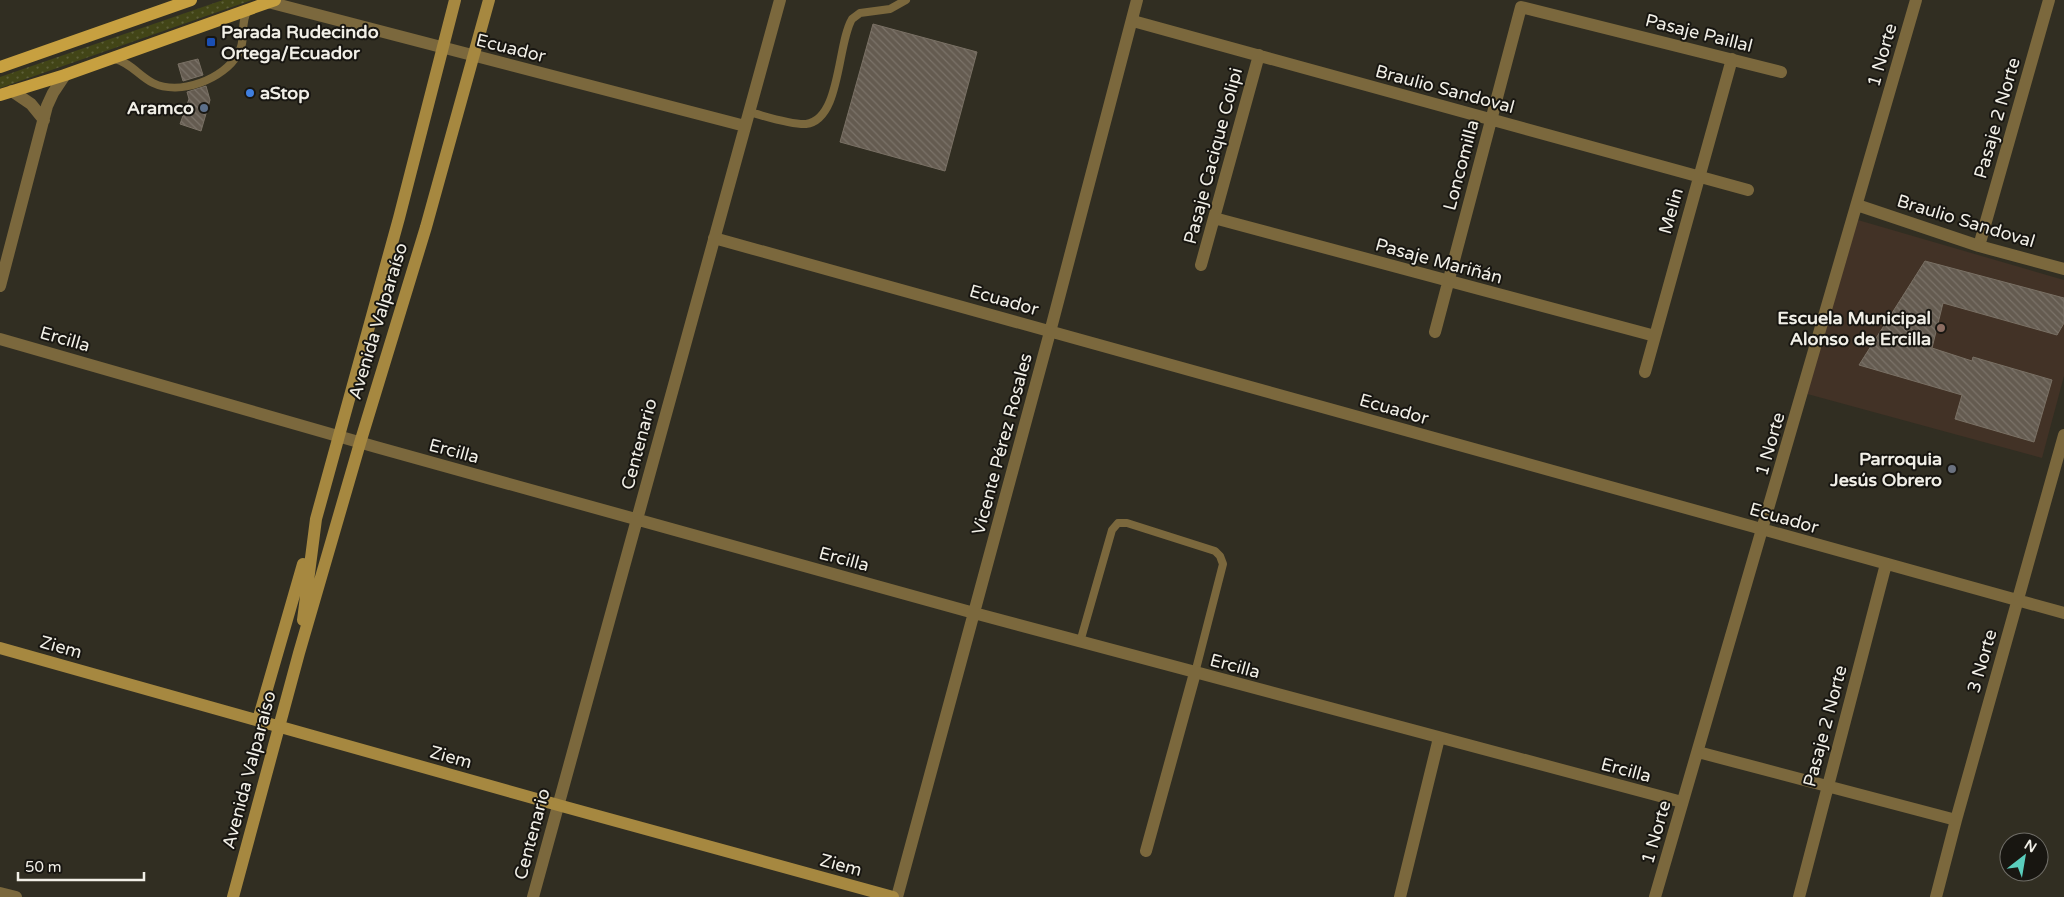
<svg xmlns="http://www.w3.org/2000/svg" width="2064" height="897" viewBox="0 0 2064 897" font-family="'Varela Round',sans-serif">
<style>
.education{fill:#423226}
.grass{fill:url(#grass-dots)}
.building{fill:url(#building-back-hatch);stroke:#797064}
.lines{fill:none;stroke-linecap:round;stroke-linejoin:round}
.lane{stroke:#7b683d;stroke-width:8}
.street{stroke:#7b683d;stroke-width:12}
.secondary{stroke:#a68840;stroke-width:12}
.primary{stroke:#c7a040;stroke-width:12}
.transit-dot{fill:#1a4fb4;stroke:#181611;stroke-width:2}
.shop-dot{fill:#3f7fe0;stroke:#181611;stroke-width:2}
.service-dot{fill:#5c6f8a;stroke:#181611;stroke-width:2}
.education-dot{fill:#8d6e63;stroke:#181611;stroke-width:2}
.worship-dot{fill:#6b7280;stroke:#181611;stroke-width:2}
.labels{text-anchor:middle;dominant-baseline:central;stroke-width:4;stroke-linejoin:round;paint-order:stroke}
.poi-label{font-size:18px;font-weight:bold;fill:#f1efe7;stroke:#181611;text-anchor:end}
.street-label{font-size:18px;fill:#f1efe7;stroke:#181611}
</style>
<defs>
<pattern id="grass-dots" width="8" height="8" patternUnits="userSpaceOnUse" patternTransform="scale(1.25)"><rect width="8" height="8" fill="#424517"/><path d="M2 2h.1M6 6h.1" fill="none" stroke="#5e6039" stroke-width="1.8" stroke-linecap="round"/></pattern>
<pattern id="building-back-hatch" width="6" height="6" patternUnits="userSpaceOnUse" patternTransform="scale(1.25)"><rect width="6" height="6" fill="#645b50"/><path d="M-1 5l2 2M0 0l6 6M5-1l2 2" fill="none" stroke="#7b7369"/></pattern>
</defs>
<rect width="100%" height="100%" fill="#312e22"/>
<path class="education" d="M1851,218L2064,280V376L2042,458L1800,392Z"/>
<path class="grass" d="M223,0H252L0,88V77Z"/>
<path class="building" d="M873,24L977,52L945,171L840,142Z
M198,59L203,75L183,81L178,64Z
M206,86L210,100L201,131L180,124L189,99L187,92Z
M1925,261L2064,298V323L2057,335L1943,303L1932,348L1972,361L1973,357L2052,380L2034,442L1955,419L1962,395L1859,365Z"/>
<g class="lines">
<path class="lane" d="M115,59C131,63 139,76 153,83C180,96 224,79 238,54C247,40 239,24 248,10
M749,112C765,116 791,125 806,124C841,120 837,44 852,19L860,13L890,9L906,0
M1080,642L1112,530L1118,523H1127L1215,551L1220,556L1223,564L1195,673"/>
<path class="street" d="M268,2L745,126
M1133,21L1748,190
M12,91L31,104L44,120
M1857,205L1979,246L2064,269
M1214,218L1655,336
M714,238L2064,613
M1979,246L2049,0
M1201,265L1259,55
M0,286L47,106L53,93L65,75
M1435,332L1521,7L1781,72
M0,339L376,447L974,613L1682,802
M1645,372L1732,59
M1698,752L1956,820
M1146,851L1195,673
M0,893L16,897
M533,897L780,0
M897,897L1050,332L1137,0
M1400,897L1439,738
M1655,897L1916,0
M1799,897L1886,564
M1936,897L1956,820L2064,435"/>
<path class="secondary" d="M303,620L316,519L399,218L455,0
M0,648L558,805L893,897
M258,720L303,564
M233,897L299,653L360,443L426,227L489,0"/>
<path class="primary" d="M0,67L191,0
M0,95L65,75L275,0"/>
</g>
<rect class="transit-dot" x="206" y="37" width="10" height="10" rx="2.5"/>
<circle class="shop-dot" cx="250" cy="93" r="5"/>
<circle class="service-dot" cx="204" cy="108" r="5"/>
<circle class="education-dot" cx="1941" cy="328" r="5"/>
<circle class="worship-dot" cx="1952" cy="469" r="5"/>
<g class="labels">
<g class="poi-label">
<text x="221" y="32" text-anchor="start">Parada Rudecindo<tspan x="221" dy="21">Ortega/Ecuador</tspan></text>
<text x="260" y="93" text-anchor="start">aStop</text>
<text x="194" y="108">Aramco</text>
<text x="1931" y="318">Escuela Municipal<tspan x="1931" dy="21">Alonso de Ercilla</tspan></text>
<text x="1942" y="459">Parroquia<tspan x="1942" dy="21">Jesús Obrero</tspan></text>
</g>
<g class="street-label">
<text transform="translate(1699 33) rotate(14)">Pasaje Paillal</text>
<text transform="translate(511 48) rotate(14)">Ecuador</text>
<text transform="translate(1882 55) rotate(-74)">1 Norte</text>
<text transform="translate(1445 89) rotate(15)">Braulio Sandoval</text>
<text transform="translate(1997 118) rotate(-74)">Pasaje 2 Norte</text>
<text transform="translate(1213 156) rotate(-75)">Pasaje Cacique Colipi</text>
<text transform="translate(1461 165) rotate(-75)">Loncomilla</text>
<text transform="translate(1671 211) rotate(-74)">Melin</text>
<text transform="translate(1966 221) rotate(17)">Braulio Sandoval</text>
<text transform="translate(1439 261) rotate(15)">Pasaje Mariñán</text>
<text transform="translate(1004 300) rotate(16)">Ecuador</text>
<text transform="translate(378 321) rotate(-73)">Avenida Valparaíso</text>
<text transform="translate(65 339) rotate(16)">Ercilla</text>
<text transform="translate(1394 409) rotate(16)">Ecuador</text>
<text transform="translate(639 444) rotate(-75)">Centenario</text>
<text transform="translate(1002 444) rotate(-75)">Vicente Pérez Rosales</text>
<text transform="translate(1770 444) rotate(-74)">1 Norte</text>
<text transform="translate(454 451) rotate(15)">Ercilla</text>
<text transform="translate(1784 518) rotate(16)">Ecuador</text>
<text transform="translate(844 559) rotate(15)">Ercilla</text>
<text transform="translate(61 647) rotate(16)">Ziem</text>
<text transform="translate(1982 661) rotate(-74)">3 Norte</text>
<text transform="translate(1235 666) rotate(15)">Ercilla</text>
<text transform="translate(1825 726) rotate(-75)">Pasaje 2 Norte</text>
<text transform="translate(451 757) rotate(16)">Ziem</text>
<text transform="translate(249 770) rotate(-75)">Avenida Valparaíso</text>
<text transform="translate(1626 770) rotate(15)">Ercilla</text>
<text transform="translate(1656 832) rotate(-74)">1 Norte</text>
<text transform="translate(532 834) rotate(-75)">Centenario</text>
<text transform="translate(841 865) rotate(15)">Ziem</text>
</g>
</g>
<g transform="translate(2024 857) rotate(31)"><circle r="24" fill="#181611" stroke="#6f6d67"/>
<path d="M0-4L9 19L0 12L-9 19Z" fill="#5acebd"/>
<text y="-8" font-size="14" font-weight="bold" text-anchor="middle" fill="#f1efe7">N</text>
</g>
<path d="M18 872v8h126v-8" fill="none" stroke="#f1efe7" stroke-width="2.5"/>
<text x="25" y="872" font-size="15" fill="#f1efe7" stroke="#181611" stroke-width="4" paint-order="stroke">50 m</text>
</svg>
